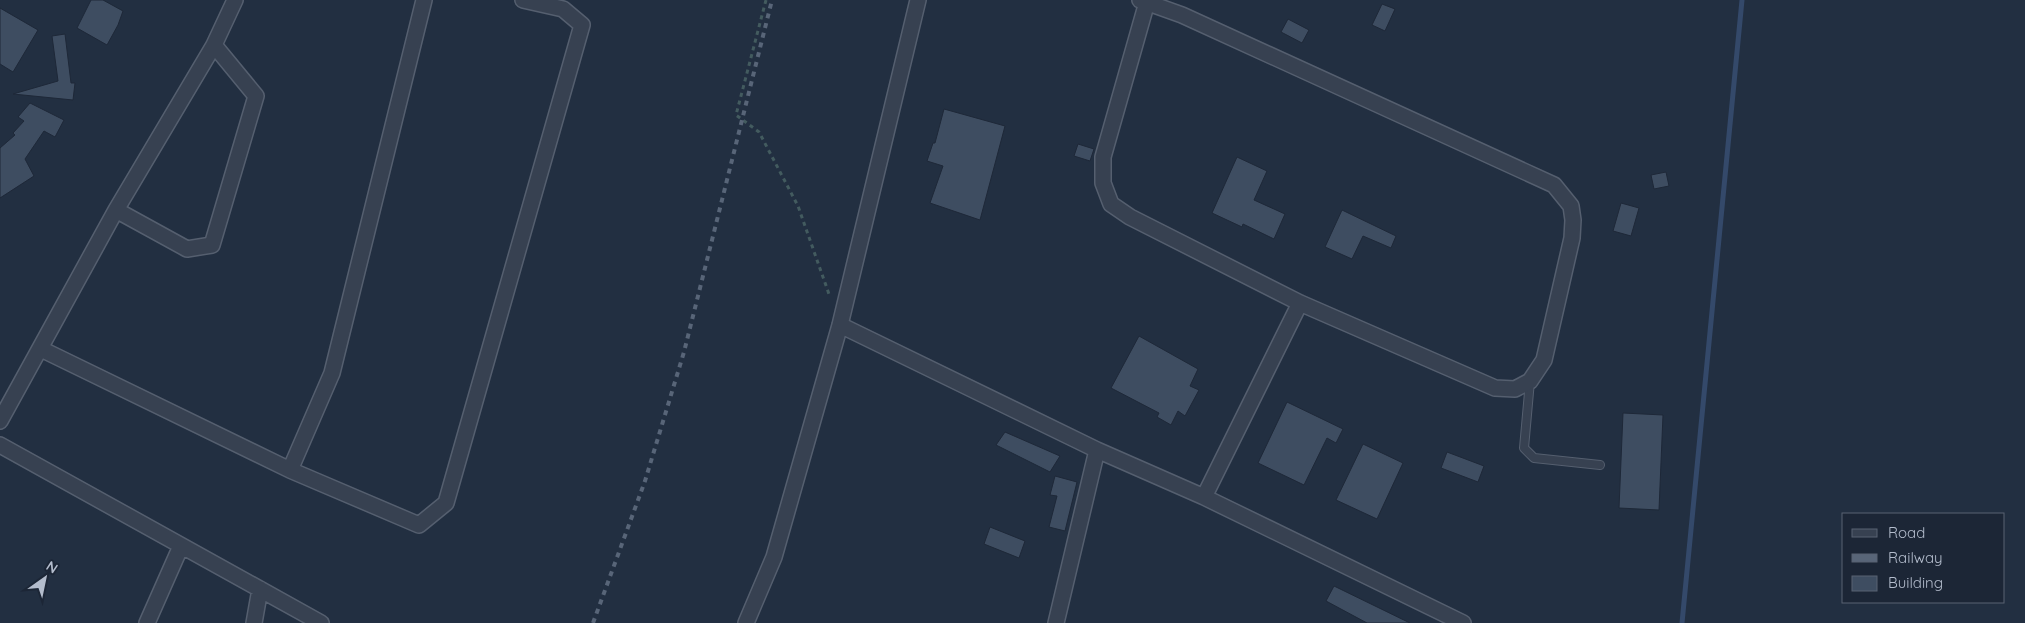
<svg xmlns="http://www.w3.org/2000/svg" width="2025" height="623" viewBox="0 0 2025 623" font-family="Quicksand,sans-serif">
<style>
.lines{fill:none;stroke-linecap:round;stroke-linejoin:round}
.stream{stroke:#34496a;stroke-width:5}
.building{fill:#3e4d61;stroke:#1e2838}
.lane-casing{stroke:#555f6f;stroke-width:10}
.street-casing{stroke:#555f6f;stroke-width:18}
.path{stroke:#435b5f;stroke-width:3;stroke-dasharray:4 4;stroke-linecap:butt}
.lane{stroke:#374151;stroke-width:8}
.street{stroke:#374151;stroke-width:15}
.rail{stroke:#586578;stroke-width:4;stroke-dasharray:5 5;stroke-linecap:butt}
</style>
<rect width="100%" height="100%" fill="#222f41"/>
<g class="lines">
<path class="stream" d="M1682,623L1742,0"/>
</g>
<path class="building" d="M91,0H103L123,11L118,25L107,45L77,28Z
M1382,4L1395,9L1385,31L1372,25Z
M0,8L38,30L13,72L0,64Z
M1288,19L1309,30L1302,43L1281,32Z
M65,34L71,83H75L73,100L13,94L58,81L52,36Z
M30,103L64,120L55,137L44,131L25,159L34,176L0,198V148L15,135L13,133L24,121L18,117Z
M944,109L1005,126L980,220L930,203L943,166L927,161L933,143H935Z
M1078,144L1094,149L1090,161L1074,156Z
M1237,157L1267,171L1254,200L1285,214L1274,239L1243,224L1242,227L1212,213Z
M1666,172L1669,186L1654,189L1651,175Z
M1621,203L1639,208L1631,236L1613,231Z
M1342,210L1396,236L1391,248L1363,236L1352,259L1325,247Z
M1139,336L1198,369L1190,386L1199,390L1185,416L1178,411L1171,425L1157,417L1159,413L1111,388Z
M1287,402L1343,429L1336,443L1327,438L1304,485L1258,463Z
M1623,413L1663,415L1659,510L1619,508Z
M1005,432L1060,456L1050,472L996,445Z
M1363,444L1403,463L1377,519L1336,500Z
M1447,452L1484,466L1478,482L1441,468Z
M1055,476L1077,482L1065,531L1049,527L1057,496L1050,495Z
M990,527L1025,541L1019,558L984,544Z
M1334,586L1410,623H1367L1326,601Z"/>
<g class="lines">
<defs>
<path id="lane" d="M1530,381L1524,448L1534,458L1600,465"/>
<path id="street" d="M1140,0L1182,15L1554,185L1571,206L1573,220L1572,238L1544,360L1530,381L1515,389L1495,388L1300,303L1130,217L1111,204L1103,183V157L1147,2
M116,210L187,249L212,245L256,96L214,45
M840,325L1097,450L1204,497L1463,623
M41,349L290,470L419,525L446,503L582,25L563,9L523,0
M0,421L116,210L214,45L235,0
M0,445L321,623
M290,470L332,373L424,0
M1204,497L1300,303
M147,623L181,546
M254,623L260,589
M746,623L774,557L840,325L918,0
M1056,623L1097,450"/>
</defs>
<use href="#lane" class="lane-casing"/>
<use href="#street" class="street-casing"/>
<path class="path" d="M766,0L736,115L759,132L798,206L830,297"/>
<use href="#lane" class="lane"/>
<use href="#street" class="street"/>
<path class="rail" d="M593,623L645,481L684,352L772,0"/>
</g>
<rect x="1842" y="513" width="162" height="90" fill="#1c2636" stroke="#586272"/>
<rect x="1852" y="529" width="25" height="8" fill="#374151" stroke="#586272"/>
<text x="1888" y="538" font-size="15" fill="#b3bccc">Road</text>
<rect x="1852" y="554" width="25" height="8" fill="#586578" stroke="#586272"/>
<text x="1888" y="563" font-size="15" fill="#b3bccc">Railway</text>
<rect x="1852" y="576" width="25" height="15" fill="#3e4d61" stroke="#586272"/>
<text x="1888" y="588" font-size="15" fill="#b3bccc">Building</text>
<g transform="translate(45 578) rotate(33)" stroke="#1c2636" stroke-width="4" paint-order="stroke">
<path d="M0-4L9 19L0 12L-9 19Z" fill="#b3bccc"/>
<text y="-8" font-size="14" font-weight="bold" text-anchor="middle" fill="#b3bccc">N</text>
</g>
</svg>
